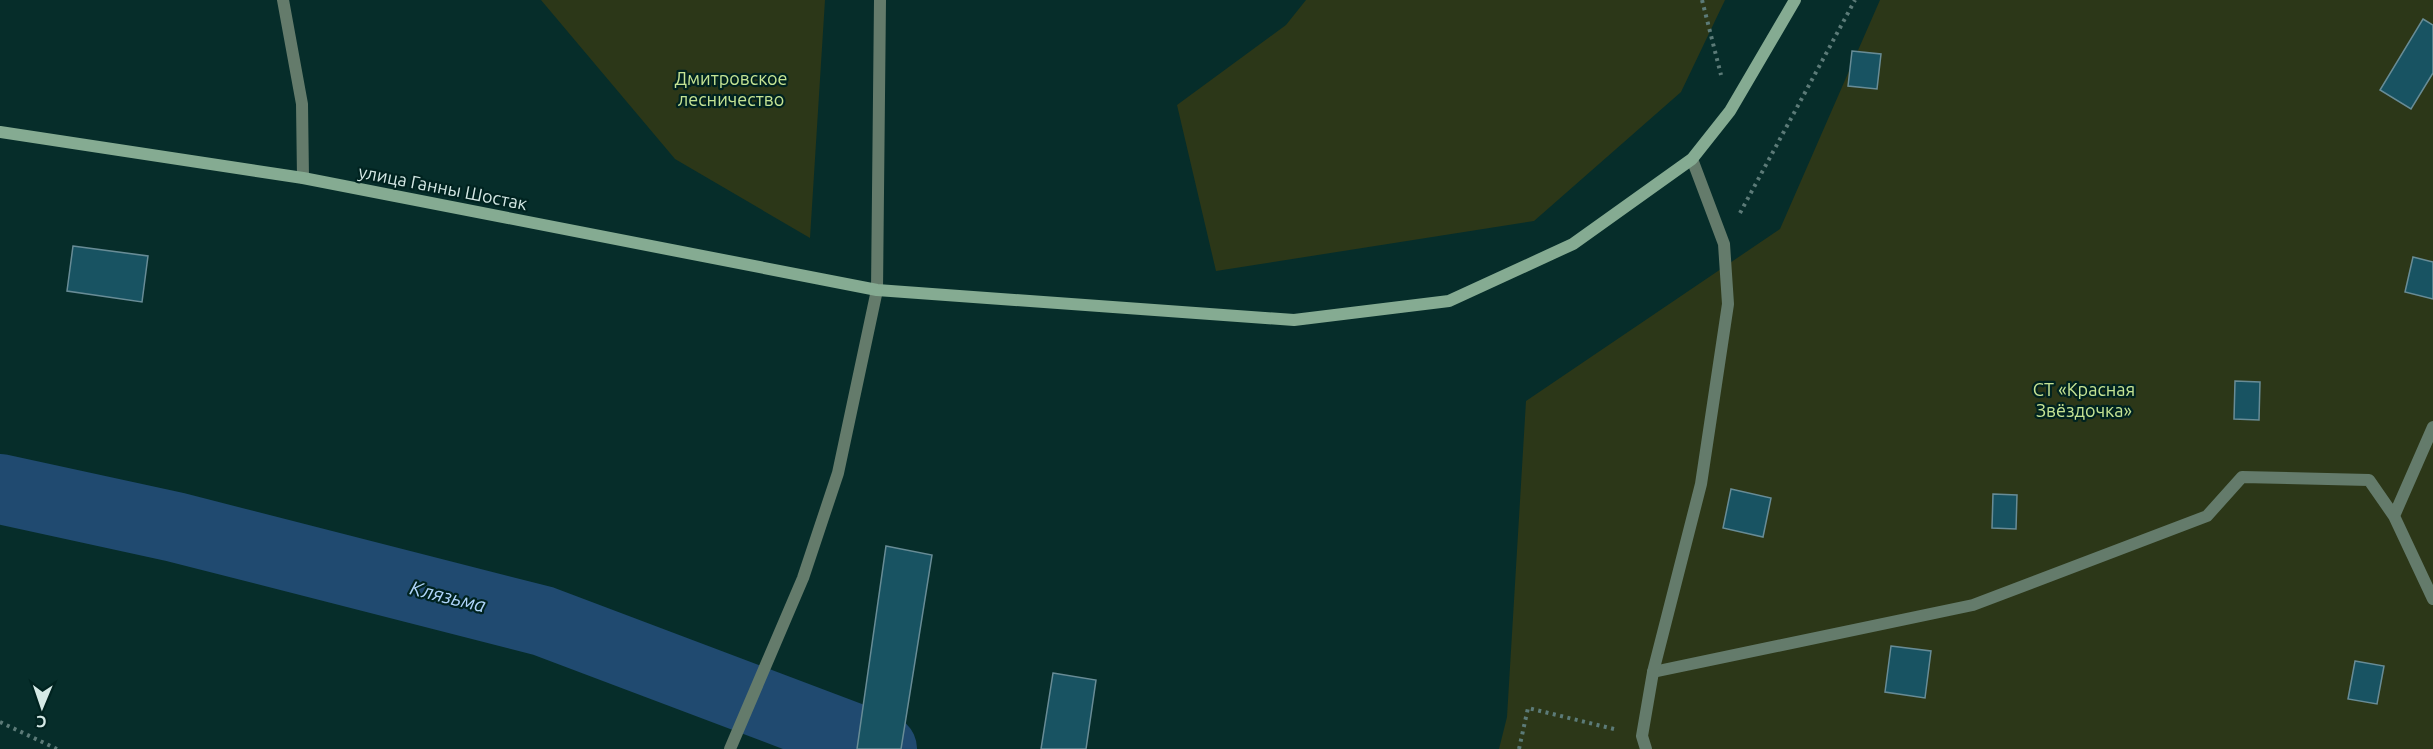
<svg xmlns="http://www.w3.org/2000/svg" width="2433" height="749" viewBox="0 0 2433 749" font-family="Ubuntu,sans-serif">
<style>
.green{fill:#2c3718}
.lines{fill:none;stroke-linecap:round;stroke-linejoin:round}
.river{stroke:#204a70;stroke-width:70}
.building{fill:#185362;stroke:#688c96;stroke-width:1.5}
.path{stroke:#5c7b78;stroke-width:4;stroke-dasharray:3 4.5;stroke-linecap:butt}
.service{stroke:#647b6b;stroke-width:12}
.minor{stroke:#647b6b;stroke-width:12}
.secondary{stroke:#85ab92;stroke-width:12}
.labels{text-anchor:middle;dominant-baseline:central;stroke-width:4.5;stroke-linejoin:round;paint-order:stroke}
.park-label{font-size:18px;fill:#c6e494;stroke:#002320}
.street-label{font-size:18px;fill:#d5e9e6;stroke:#002320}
.water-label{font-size:20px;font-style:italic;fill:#afd5fa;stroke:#002320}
</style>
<rect width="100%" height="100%" fill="#062d2a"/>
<path class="green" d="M541,0H825L810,238L675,159Z
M1306,0H1725L1681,92L1534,221L1216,271L1177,105L1286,25Z
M1880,0H2433V749H1499L1507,717L1526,401L1780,229Z"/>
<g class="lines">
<path class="river" d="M0,489L175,527L543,621L882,749"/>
</g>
<path class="building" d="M2423,19L2433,25V73L2411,109L2380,90Z
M1852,51L1881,54L1877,89L1848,86Z
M73,246L148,256L142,302L67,291Z
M2413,257L2433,262V299L2405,292Z
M2235,381L2260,382L2259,420L2234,419Z
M1731,489L1771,498L1763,537L1723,528Z
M1993,494L2017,495L2016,529L1992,528Z
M886,546L932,555L901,749H857Z
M1891,646L1931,651L1925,698L1885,692Z
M2355,661L2384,666L2377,704L2348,699Z
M1053,673L1096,680L1086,749H1041Z"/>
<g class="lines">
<path class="path" d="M1702,0L1721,75
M1740,213L1855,0
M0,722L57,749
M1519,749L1528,708L1618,730"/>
<path class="service" d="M283,0L302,104L303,178
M2394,516L2433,427
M1653,672L1973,605L2207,516L2242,477L2369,480L2394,516L2433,599"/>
<path class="minor" d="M730,749L803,578L838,473L877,290L880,0
M1646,749L1642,736L1653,672L1701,484L1728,304L1724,244L1692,159"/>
<path class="secondary" d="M0,132L303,178L877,290L1294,320L1449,301L1573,244L1692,159L1730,111L1795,0"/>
</g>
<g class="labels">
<g class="park-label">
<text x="731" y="78">Дмитровское<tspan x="731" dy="21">лесничество</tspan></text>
<text x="2084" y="389">СТ «Красная<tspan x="2084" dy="21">Звёздочка»</tspan></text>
</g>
<g class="street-label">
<text transform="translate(443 187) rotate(11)">улица Ганны Шостак</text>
</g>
<g class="water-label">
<text transform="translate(448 596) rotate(14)">Клязьма</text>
</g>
</g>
<g transform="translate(42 707) rotate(182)" stroke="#002320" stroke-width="4.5" paint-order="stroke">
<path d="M0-4.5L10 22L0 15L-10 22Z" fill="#d5e9e6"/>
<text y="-9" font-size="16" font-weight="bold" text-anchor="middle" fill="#d5e9e6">С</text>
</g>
</svg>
